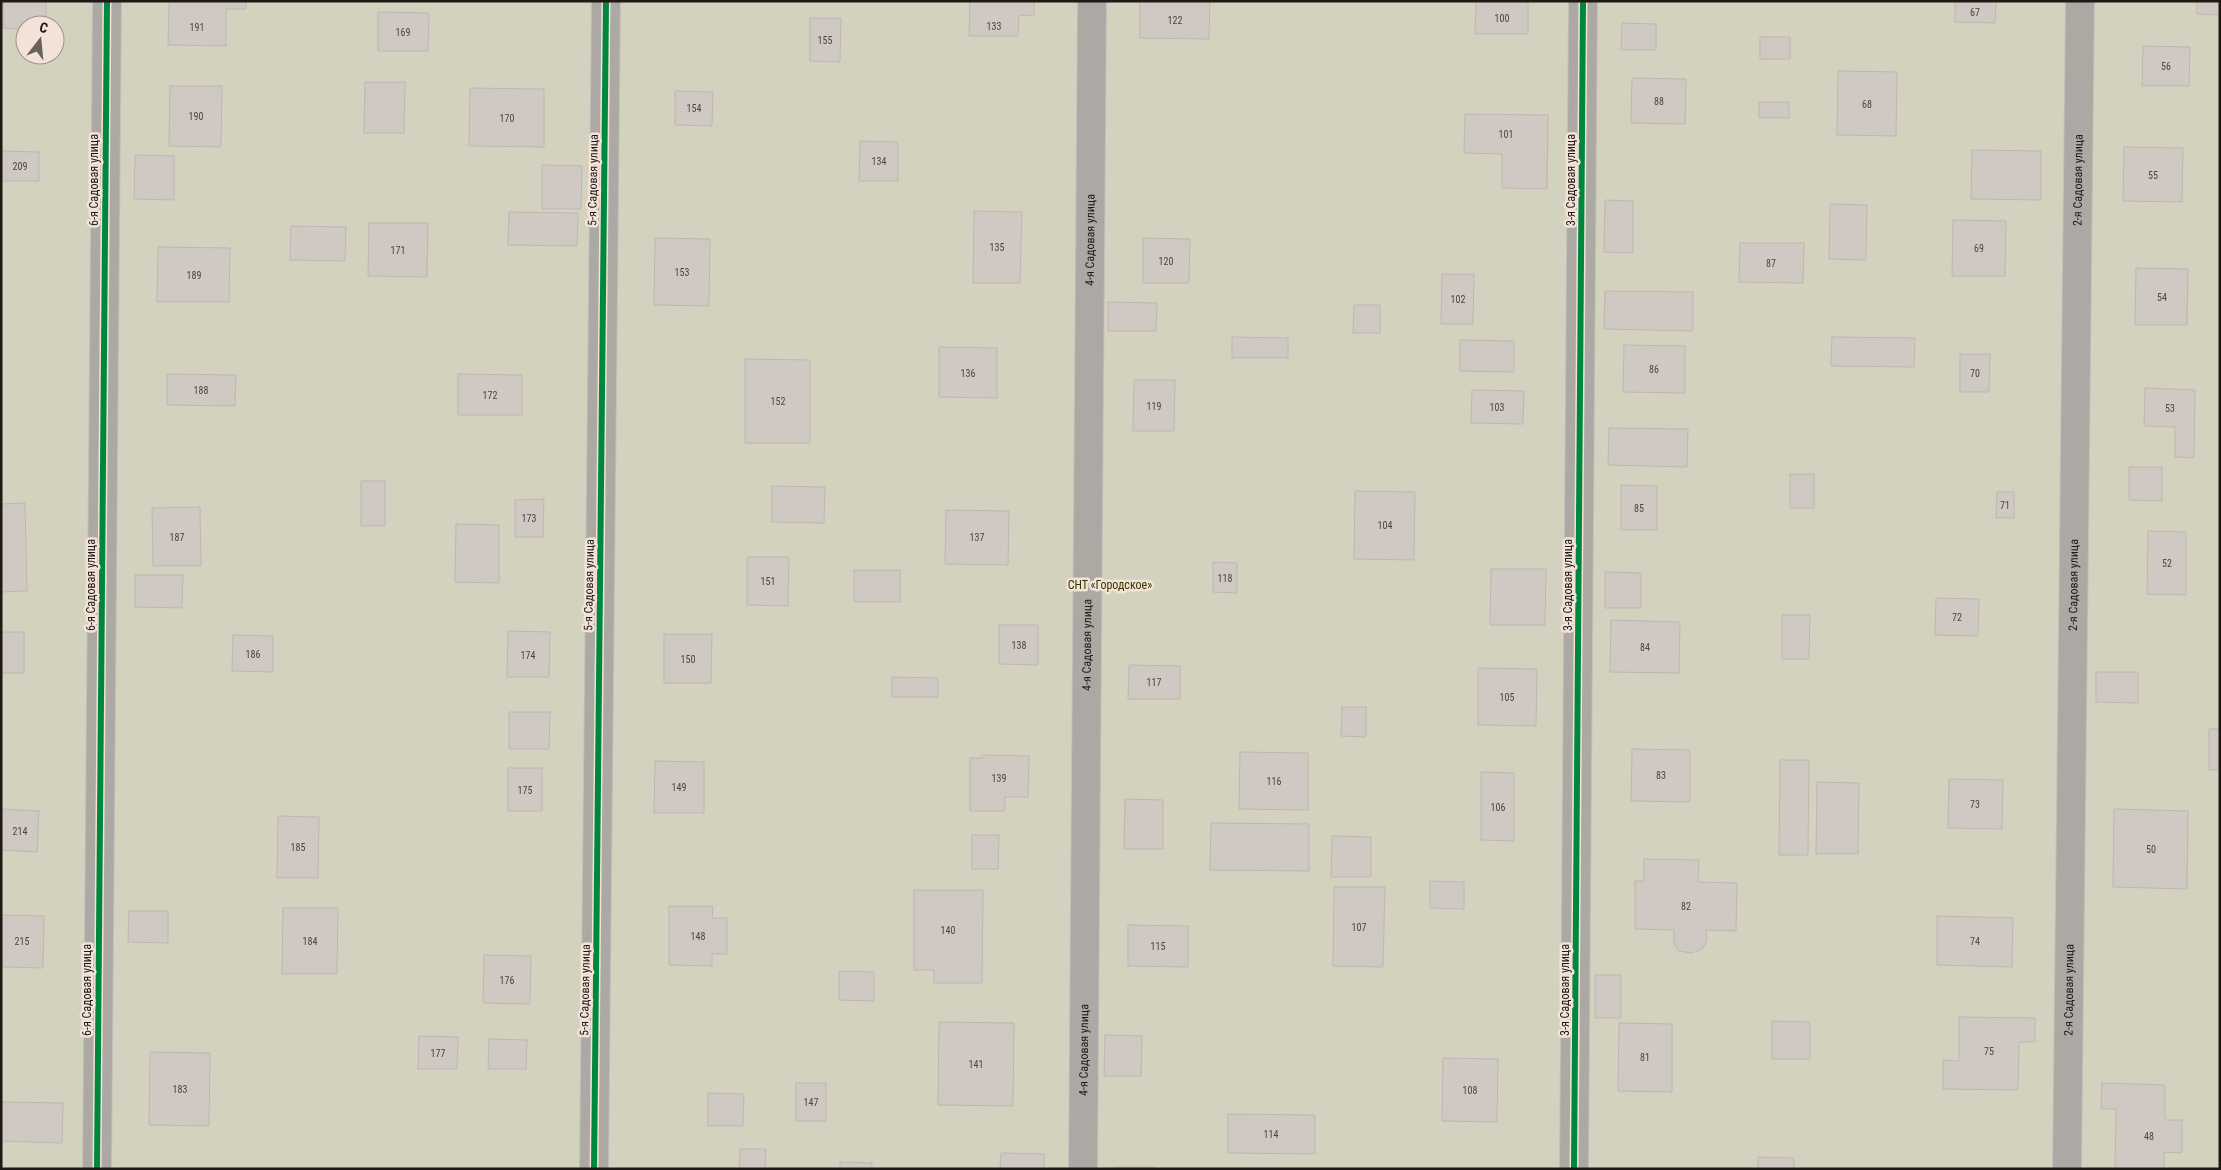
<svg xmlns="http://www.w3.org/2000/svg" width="2221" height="1170" viewBox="0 0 2221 1170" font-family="'Roboto Condensed',sans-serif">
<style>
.green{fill:#d3d2be;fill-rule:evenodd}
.building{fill:#cfc8c3;stroke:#beb6b2}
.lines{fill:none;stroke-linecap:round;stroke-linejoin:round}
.minor-casing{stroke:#c6bfbb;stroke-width:30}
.minor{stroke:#aca8a4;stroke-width:28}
.cycleway-casing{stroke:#f3e2d8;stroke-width:9}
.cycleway{stroke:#00873e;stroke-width:6}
.labels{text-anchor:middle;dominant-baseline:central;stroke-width:5;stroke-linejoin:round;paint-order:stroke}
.number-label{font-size:10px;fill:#4b4540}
.street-label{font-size:12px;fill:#1f1915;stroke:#f3e2d8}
.park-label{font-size:12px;fill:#303700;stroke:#f3e2d8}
</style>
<rect width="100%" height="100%" fill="#ede3de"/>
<path class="green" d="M1,1H2220V1169H1ZM25,25H55V55H25Z"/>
<path class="building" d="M3,1H46V25H25V29L3,28Z
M169,1H246V9H226V46L168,45Z
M970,1H1034V16L1019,15L1018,36H969Z
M1140,1H1210L1209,39L1140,38Z
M1476,1H1528V34H1475Z
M1955,1H1996L1995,23L1955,22Z
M2197,1H2220V15L2197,14Z
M378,12L429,13L428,51H378Z
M810,18H841L840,62L810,61Z
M1622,23L1656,24V50H1621Z
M1760,37H1790V59H1760Z
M2143,46L2190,47L2189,86H2142Z
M1838,71L1897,72L1896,136L1837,135Z
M1632,78L1686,79L1685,124L1631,123Z
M365,82H405L404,133H364Z
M170,86H222L221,147L169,146Z
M470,88L544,89V147L469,146Z
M675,91L713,92L712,126L675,125Z
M1759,102H1789V118H1759Z
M1465,114L1548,115L1547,189L1502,188V154L1464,153Z
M860,141L898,142V181H859Z
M2124,147L2183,148L2182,202L2123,201Z
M1972,150L2041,151V200L1971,199Z
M1,151L39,152V181H1Z
M135,155L174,156V200L134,199Z
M542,165L582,166L581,209H542Z
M1605,200L1633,201V253L1604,252Z
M1830,204L1867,205L1866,260L1829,259Z
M974,211L1022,212L1020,283H973Z
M509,212L578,213L577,246L508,245Z
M1953,220L2006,221L2005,276H1952Z
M369,223H428L427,277L368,276Z
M291,226L346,227L345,261L290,260Z
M655,238L710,239L709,306L654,305Z
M1143,238L1190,239L1189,283H1143Z
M1740,243H1804L1803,283L1739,282Z
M158,247L230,248L229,302H157Z
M2136,268L2188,269L2187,325H2135Z
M1442,274H1474L1473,324H1441Z
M1605,291L1693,292V331L1604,329Z
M1108,302L1157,303L1156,331H1108Z
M1354,305H1380V333H1353Z
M1232,337L1288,338V358H1232Z
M1832,337L1915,338L1914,367L1831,366Z
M1460,340L1514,341V372L1460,371Z
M1624,345L1685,346V393L1623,392Z
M939,347L997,348V398L939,397Z
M1960,354H1990L1989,392H1960Z
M745,359L810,360V443H745Z
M167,374L236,375L235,406L167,405Z
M458,374L522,375V415H458Z
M1134,380H1175L1174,431H1133Z
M2145,388L2195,390L2194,458L2175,457V427L2144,426Z
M1472,390L1524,391L1523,424L1471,423Z
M1609,428L1688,429L1687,467L1608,465Z
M2129,467H2162V501L2129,500Z
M1790,474H1814V508H1790Z
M361,481H385V526H361Z
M1621,485L1657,486V530H1621Z
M772,486L825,487L824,523L772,522Z
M1355,491L1415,492L1414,560L1354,559Z
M1997,492H2014V518H1996Z
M544,499L543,537H515V500Z
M25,503L27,591L1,592V504Z
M200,507L201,566H153L152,508Z
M946,510L1009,511L1008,565L945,564Z
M456,524L499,525V583L455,582Z
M2148,531L2186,532V595L2147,594Z
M747,557H789L788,606L747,605Z
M1213,562L1237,563V593L1213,592Z
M1491,569H1546L1545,625H1490Z
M854,570H900V602H854Z
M1605,572L1641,573V608H1605Z
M135,575H183L182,608L135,607Z
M1936,598L1979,599L1978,636L1935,635Z
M1782,615H1810L1809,659H1782Z
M1611,620L1680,622L1679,673L1610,672Z
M999,625H1038V665L999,664Z
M508,631L550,632L549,677H507Z
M1,632H24V673H1Z
M664,634H712L711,683H664Z
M233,635L273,636V672L232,671Z
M1129,665L1180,666V699H1128Z
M1478,668L1537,669L1536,726L1478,725Z
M2096,672H2138V703L2096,702Z
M892,677L938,678V697H892Z
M1342,707H1366V737L1341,736Z
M509,712H550L549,749H509Z
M2209,729H2220V770H2209Z
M1632,749L1690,750V802L1631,801Z
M1240,752L1308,753V810L1239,809Z
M982,755L1029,756L1028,797H1005V811H970V758H982Z
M1780,760H1809L1808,855H1779Z
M655,761L704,762V813H654Z
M508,768H542V811H508Z
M1481,772L1514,773V841L1481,840Z
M1949,779L2003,780L2002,829L1948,828Z
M1817,782L1859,783L1858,854H1816Z
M1125,799L1163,800V849H1124Z
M1,809L39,811L37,852L1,850Z
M2114,809L2188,811L2187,889L2113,887Z
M278,816L319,817L318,878H277Z
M1211,823L1309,824V871L1210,870Z
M972,835H999L998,869H972Z
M1332,836L1371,837V877H1331Z
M1644,859L1699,860L1698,882L1737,883L1736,931L1706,930L1707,941L1702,949L1692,953L1679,951L1674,944V930L1635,929V881H1644Z
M1430,881L1464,882V909L1430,908Z
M1334,887H1385L1383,967L1333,966Z
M914,890H983L982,983H934V970H914Z
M669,906H713L712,918H727V954H712V966L669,965Z
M283,908H338L337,974H282Z
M129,911H168V943L128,942Z
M1,915L44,916L43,968L1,967Z
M1937,916L2013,918L2012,967L1937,965Z
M1128,925L1188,926V967L1128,966Z
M484,955L531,956L530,1004L483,1003Z
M839,971L874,972V1001L839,1000Z
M1595,975H1621V1018H1595Z
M1959,1017L2035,1018V1042H2019L2018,1090L1943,1089V1060L1959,1061Z
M1772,1021L1810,1022V1059H1772Z
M939,1022L1014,1023L1013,1106L938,1105Z
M1619,1023L1672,1024V1092L1618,1091Z
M1105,1035L1142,1036L1141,1076H1104Z
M419,1036L458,1037L457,1069H418Z
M489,1039L527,1040L526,1069H488Z
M150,1052L210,1053L209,1126L149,1125Z
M1443,1058L1498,1059L1497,1122L1442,1121Z
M796,1083H826V1121H796Z
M2102,1083L2165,1085V1120H2182V1153L2164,1152V1169H2115L2116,1109H2101Z
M708,1093L744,1094L743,1126H708Z
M1,1102L63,1103L62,1143L1,1141Z
M1228,1114L1315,1115V1154L1228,1153Z
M740,1149H766L765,1169H739Z
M1001,1153L1044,1154V1169H1000Z
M1758,1157L1794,1158V1169H1758Z
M840,1162L872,1163V1169H840Z
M1114,1167H1154V1169H1114Z"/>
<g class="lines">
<defs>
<g id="minor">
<path d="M97,1169L107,1"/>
<path d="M594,1169L606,1"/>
<path id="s1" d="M1083,1169L1092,1"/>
<path d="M1574,1169L1583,1"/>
<path id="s2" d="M2067,1169L2080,1"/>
</g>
</defs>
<use href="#minor" class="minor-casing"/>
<use href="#minor" class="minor"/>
<defs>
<path id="cycleway" d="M97,1169L107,1
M594,1169L606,1
M1574,1169L1583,1"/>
</defs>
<use href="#cycleway" class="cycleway-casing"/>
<use href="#cycleway" class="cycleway"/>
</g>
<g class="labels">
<g class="number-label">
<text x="1975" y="12">67</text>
<text x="1502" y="18">100</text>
<text x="1175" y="20">122</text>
<text x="994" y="26">133</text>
<text x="197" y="27">191</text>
<text x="403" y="32">169</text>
<text x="825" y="40">155</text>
<text x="2166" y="66">56</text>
<text x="1659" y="101">88</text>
<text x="1867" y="104">68</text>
<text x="694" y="108">154</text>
<text x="196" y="116">190</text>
<text x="507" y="118">170</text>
<text x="1506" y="134">101</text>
<text x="879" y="161">134</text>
<text x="20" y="166">209</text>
<text x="2153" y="175">55</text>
<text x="997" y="247">135</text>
<text x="1979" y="248">69</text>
<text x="398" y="250">171</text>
<text x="1166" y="261">120</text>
<text x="1771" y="263">87</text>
<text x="682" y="272">153</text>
<text x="194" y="275">189</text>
<text x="2162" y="297">54</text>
<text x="1458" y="299">102</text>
<text x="1654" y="369">86</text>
<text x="968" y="373">136</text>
<text x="1975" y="373">70</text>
<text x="201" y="390">188</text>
<text x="490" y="395">172</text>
<text x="778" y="401">152</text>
<text x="1154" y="406">119</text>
<text x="1497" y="407">103</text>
<text x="2170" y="408">53</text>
<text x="2005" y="505">71</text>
<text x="1639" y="508">85</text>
<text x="529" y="518">173</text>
<text x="1385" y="525">104</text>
<text x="177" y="537">187</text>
<text x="977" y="537">137</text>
<text x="2167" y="563">52</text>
<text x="1225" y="578">118</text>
<text x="768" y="581">151</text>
<text x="1957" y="617">72</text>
<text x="1019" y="645">138</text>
<text x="1645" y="647">84</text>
<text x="253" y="654">186</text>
<text x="528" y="655">174</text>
<text x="688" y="659">150</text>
<text x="1154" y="682">117</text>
<text x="1507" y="697">105</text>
<text x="1661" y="775">83</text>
<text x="999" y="778">139</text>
<text x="1274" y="781">116</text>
<text x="679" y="787">149</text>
<text x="525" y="790">175</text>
<text x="1975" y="804">73</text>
<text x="1498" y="807">106</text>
<text x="20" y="831">214</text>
<text x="298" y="847">185</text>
<text x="2151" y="849">50</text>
<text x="1686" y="906">82</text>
<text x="1359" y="927">107</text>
<text x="948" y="930">140</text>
<text x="698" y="936">148</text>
<text x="22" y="941">215</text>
<text x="310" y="941">184</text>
<text x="1975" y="941">74</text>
<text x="1158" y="946">115</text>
<text x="507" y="980">176</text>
<text x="1989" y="1051">75</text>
<text x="438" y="1053">177</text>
<text x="1645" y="1057">81</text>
<text x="976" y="1064">141</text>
<text x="180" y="1089">183</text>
<text x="1470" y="1090">108</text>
<text x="811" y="1102">147</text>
<text x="1271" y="1134">114</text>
<text x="2149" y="1136">48</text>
</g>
<g class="street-label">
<text transform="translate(94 180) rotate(-90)">6-я Садовая улица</text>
<text transform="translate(593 180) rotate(-89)">5-я Садовая улица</text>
<text transform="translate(1571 180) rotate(-90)">3-я Садовая улица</text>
<text stroke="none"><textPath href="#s2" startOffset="989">2-я Садовая улица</textPath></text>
<text stroke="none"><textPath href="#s1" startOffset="929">4-я Садовая улица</textPath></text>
<text transform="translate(91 585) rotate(-90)">6-я Садовая улица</text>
<text transform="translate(589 585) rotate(-89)">5-я Садовая улица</text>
<text transform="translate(1568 585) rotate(-90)">3-я Садовая улица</text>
<text stroke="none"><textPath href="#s2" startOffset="584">2-я Садовая улица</textPath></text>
<text stroke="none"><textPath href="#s1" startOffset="524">4-я Садовая улица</textPath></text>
<text transform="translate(87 990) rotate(-90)">6-я Садовая улица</text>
<text transform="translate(585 990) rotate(-89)">5-я Садовая улица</text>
<text transform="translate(1565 990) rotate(-90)">3-я Садовая улица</text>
<text stroke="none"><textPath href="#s2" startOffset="179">2-я Садовая улица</textPath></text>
<text stroke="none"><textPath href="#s1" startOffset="119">4-я Садовая улица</textPath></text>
</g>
<g class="park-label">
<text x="1110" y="585">СНТ «Городское»</text>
</g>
</g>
<rect width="2221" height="1170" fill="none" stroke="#1f1915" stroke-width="5"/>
<g transform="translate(40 40) rotate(16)"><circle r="24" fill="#f3e2d8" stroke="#9e928a"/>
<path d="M0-4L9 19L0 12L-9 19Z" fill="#67605b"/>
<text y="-8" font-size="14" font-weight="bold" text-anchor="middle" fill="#1f1915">С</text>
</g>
</svg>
